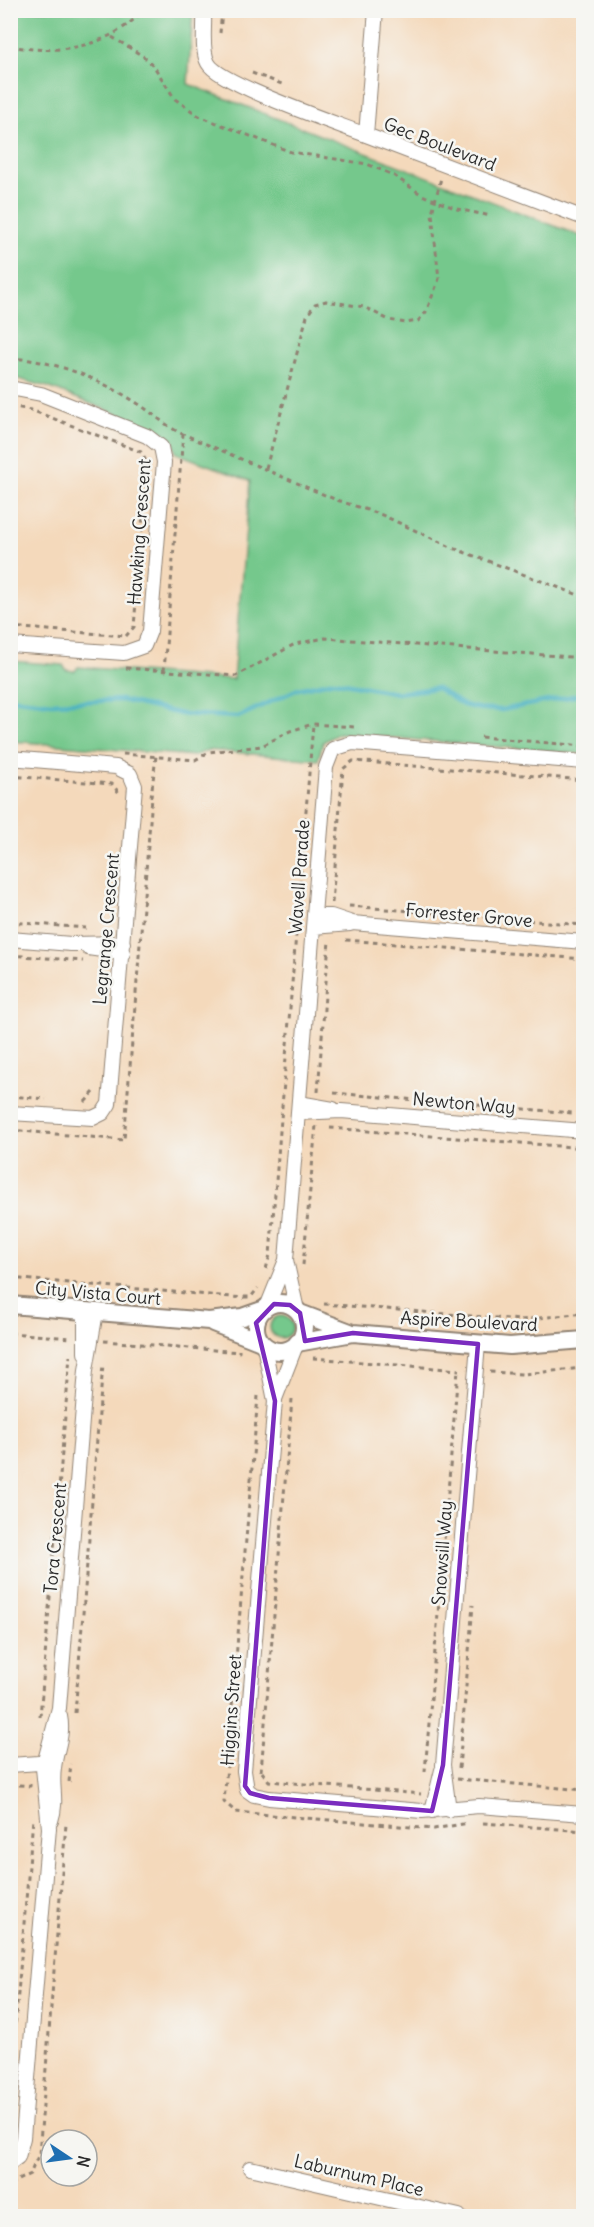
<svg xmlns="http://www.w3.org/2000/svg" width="594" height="2227" viewBox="0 0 594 2227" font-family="Delius,sans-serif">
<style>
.green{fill:#74c88c;stroke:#507a5c;stroke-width:1.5}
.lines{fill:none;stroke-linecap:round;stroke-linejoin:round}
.stream{stroke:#41aebf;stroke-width:4.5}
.minor-casing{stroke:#908273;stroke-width:16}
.tertiary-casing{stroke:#908273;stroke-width:20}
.path{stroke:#908273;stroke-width:3;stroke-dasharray:4.5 4.5;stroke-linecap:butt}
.minor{stroke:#fff;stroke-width:14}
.tertiary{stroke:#fff;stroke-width:16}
.marked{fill:none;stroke:#7b2cbf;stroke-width:4.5;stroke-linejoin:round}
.labels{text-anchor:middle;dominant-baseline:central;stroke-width:5;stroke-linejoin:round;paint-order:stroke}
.street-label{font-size:18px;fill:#2b2b2b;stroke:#f6f6f2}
</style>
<rect width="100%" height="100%" fill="#f6f6f2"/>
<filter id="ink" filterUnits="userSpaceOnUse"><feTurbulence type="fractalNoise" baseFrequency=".0167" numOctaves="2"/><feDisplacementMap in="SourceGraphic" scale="12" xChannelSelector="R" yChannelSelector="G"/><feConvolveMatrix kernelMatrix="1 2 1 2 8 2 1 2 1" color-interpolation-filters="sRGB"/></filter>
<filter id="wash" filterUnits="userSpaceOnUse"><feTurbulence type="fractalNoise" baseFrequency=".008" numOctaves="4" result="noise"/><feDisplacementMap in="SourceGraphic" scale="24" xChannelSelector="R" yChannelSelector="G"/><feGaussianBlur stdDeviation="1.35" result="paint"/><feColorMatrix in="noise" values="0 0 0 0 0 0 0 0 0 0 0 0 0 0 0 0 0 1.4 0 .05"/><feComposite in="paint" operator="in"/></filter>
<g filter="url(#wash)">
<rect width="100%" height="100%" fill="#f4d9bb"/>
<path class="green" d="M11,10L193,11L188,84L583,237V754L339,733L323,742L318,760L208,750L194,756L11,741V661L63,665L66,670L75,671L78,667L233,679L250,481L176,453L173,439L161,431L48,387L11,377Z
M270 1327a11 11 0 1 1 22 0a11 11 0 1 1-22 0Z"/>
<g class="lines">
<path class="stream" d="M10,698L52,703L121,700L181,714L238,717L298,689L334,681L397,693L437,688L463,705L481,709L502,710L584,694"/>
</g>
</g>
<g filter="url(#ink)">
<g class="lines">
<defs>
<path id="minor" d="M376,10L366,135L584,218
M204,13C205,28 201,50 208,63C219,84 338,124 366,135
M10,388L41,394L147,436L161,447L164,462L150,631L144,646L124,653L10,645
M10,758L116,767L130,774L135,786L109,1104L103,1113L93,1118L10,1113
M314,916H331L352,923L584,942
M313,927L350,924
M10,939L71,944L123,943
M88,948L123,953
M299,1103L333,1109
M298,1113L341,1111L584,1131
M267,1307L286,1260
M297,1310L286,1260L326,767L333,749L352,743L584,762
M264,1346L275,1401L244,1771L247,1790L254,1795L269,1798L422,1811L479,1806L584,1814
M85,1353V1311
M275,1399L296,1345
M10,1765L39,1763L49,1767
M449,1810L443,1765L478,1344
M432,1811L442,1770
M51,1821C58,1799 51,1789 54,1768C56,1749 64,1736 60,1716
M10,2163L18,2157L23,2138L49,1828L43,1768L59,1708L86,1370L96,1312
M250,2168L459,2216"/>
<path id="tertiary" d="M256 1327a24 24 0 1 1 48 0a24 24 0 1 1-48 0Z
M10,1305L209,1321L242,1317L262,1310
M300,1313L350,1332
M213,1323L261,1342
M297,1343L353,1333L510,1346L584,1340"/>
</defs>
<use href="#minor" class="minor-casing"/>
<use href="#tertiary" class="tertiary-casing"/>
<path class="path" d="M178,10L191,12
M220,33L222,10
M112,37L143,56L153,65L175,99L199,116L291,152L367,164L393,175L422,195L457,209L491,216
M10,46C57,55 110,48 143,10
M252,73L282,84
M10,358C54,360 100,379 137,403C153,413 165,426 183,434L334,499L382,515L453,548L584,597
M10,406L31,410L141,452L147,463L134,627L126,636
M266,468L307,316L315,304L326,301L364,307L389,320L406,323L418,321L426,312L439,279L432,213L441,178
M10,627L126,636
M126,668L236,676L295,644L325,638L584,658
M164,671L183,434
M481,737L584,746
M123,754L195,760L209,752L262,746L290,731L313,724L355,727
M10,776L112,784L120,794
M151,797L156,756
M332,903L343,769L353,761L584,780
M349,906L584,925
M10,922L86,928
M346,940L584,959
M10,955L83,961
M318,1092L329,940
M334,1093L584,1114
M10,1096L46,1099
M85,1102L94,1092
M330,1128L584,1148
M10,1130L124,1140L152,797
M303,1265L316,1125
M266,1269L270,1255L313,724
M10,1278L244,1298
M244,1297H251L258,1288
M324,1304L521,1320L584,1313
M10,1333L71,1338
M104,1341L239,1352V1350
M313,1358L459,1370
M490,1372L523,1374L584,1368
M258,1396L224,1802L236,1812L434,1829L468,1823
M75,1713L103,1364
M40,1717L70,1356
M459,1768L473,1605
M261,1771L292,1399
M262,1772L269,1781L421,1794
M425,1772L458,1370
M457,1779L584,1790
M69,1782L71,1764
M10,1784L30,1786V1783
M483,1823L584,1831
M10,2086L33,1819
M10,2184L30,2174L39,2154L66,1824"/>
<use href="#minor" class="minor"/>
<use href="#tertiary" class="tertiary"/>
</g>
</g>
<path class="marked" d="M274,1304L290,1305L300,1313L305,1341L353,1333L478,1344L443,1765L432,1811L269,1798L250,1793L245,1786L275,1401L256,1323Z"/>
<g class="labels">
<g class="street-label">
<text transform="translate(440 144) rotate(21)">Gec Boulevard</text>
<text transform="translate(139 532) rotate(-86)">Hawking Crescent</text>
<text transform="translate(299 877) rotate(-86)">Wavell Parade</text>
<text transform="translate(469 915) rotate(5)">Forrester Grove</text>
<text transform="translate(106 929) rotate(-85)">Legrange Crescent</text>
<text transform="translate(464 1103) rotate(5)">Newton Way</text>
<text transform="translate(98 1293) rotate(5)">City Vista Court</text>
<text transform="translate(469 1321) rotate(3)">Aspire Boulevard</text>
<text transform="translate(55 1538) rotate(-85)">Tora Crescent</text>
<text transform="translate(442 1553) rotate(-86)">Snowsill Way</text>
<text transform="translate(231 1710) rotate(-86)">Higgins Street</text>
<text transform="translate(359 2175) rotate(13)">Laburnum Place</text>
</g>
</g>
<rect width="594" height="2227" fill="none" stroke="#f6f6f2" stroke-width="36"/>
<g transform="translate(69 2158) rotate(103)"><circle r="28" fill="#f6f6f2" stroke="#a5a5a2" stroke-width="1.5"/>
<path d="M0-4.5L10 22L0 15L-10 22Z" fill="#1f6fb2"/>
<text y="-9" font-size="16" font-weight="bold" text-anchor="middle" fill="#2b2b2b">N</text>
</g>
</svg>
